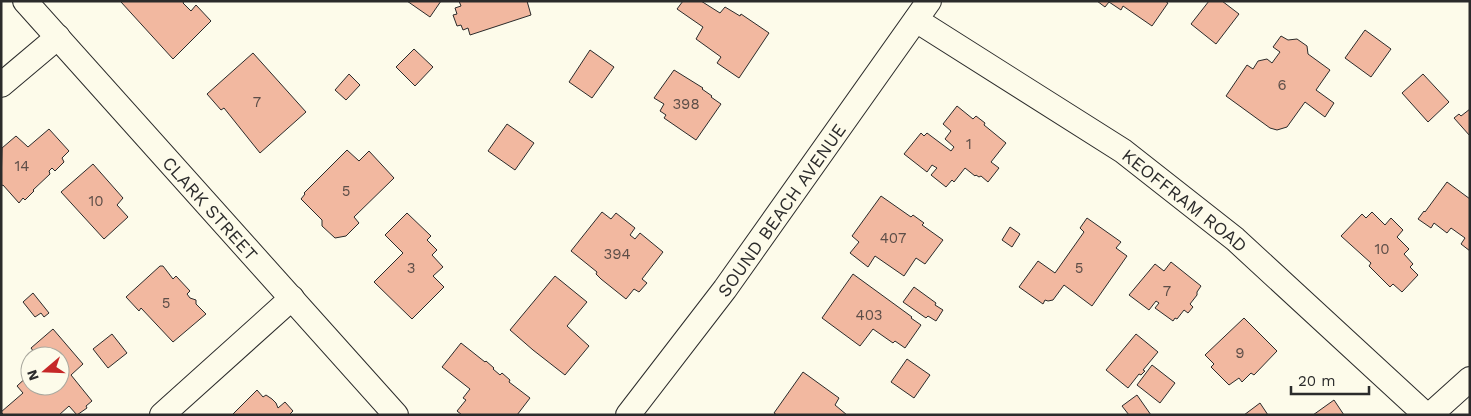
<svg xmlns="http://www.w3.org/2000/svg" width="1471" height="416" viewBox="0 0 1471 416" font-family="'Work Sans',sans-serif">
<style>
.building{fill:#f2b8a0;stroke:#2b2b2b}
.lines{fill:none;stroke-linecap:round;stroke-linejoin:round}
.street-casing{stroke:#2b2b2b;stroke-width:26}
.street{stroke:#fdfbea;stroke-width:24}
.labels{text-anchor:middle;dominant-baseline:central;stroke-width:4;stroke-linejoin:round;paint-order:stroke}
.number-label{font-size:15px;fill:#5d4e48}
.street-label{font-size:18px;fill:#2b2b2b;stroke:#fdfbea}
</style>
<rect width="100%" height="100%" fill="#fdfbea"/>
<path class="building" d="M123,1H184L183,3L191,11L196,5L211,21L173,59L121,2Z
M407,1H441L430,17Z
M459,1H527L531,15L470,35L468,28L463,30L461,25L457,26L453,15L457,14L455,8L461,6Z
M683,1H701L720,13L725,7L740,16L741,14L769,33L739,78L717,63L721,57L696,39L703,27L677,9Z
M1097,1H1165L1168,3L1152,26L1123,6L1121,10L1109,2L1105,7Z
M1209,1H1222L1239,14L1216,44L1191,24Z
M1365,30L1391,49L1371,77L1345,58Z
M1281,36L1288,40L1297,39L1307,46L1308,54L1330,70L1316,90L1334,103L1325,117L1305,102L1287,127L1277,130L1270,128L1226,96L1247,65L1253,69L1258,61L1267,59L1272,63L1280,52L1273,47Z
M414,49L433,67L415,86L396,67Z
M590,50L614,67L592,98L569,82Z
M253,53L306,112L260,153L224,108L221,110L207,94Z
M674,70L703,88L702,89L712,96L711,97L721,104L696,140L664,118L666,115L660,111L664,104L654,98Z
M349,74L360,85L346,100L335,90Z
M1423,74L1449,102L1428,122L1402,93Z
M957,106L973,119L976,116L985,123L984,125L1006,143L991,162L999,168L988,182L981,176L979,177L976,175L975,176L965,168L954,182L952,180L946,187L931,175L937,168L932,165L927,172L904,154L921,133L924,136L927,133L951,151L954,147L945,139L951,131L943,124Z
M1470,109V136L1454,118L1459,114L1461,116Z
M507,124L534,143L515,170L488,151Z
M49,129L69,151L62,158L64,162L55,171L52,168L49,171L50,174L33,190L34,191L25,200L23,198L19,203L3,185L1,186L2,148L16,136L28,147Z
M347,150L359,161L369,151L394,178L354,217L359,223L346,236L335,238L322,226V220L301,199L305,194L304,193Z
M93,164L123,198L117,205L128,217L104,239L61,192Z
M1447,182L1470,199V251L1461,244L1465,238L1451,228L1447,233L1434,223L1431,228L1418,219L1424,211L1425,212Z
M881,196L911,217L913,215L924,223L922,225L943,240L925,264L916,258L904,276L875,256L868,267L850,253L859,242L852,236Z
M602,212L611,219L616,213L635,228L630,235L635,239L640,233L663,252L642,279L647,283L639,292L634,289L626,299L601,279L596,274L597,272L571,251Z
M1372,212L1385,225L1391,218L1403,230L1397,237L1409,249L1404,254L1413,264L1410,267L1418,275L1402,292L1393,284L1390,287L1369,266L1371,263L1341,236L1362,214L1366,218Z
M407,213L431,236L427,240L437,250L432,255L443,267L433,276L444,287L412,319L374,282L403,253L385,235Z
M1087,218L1121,242L1116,248L1127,256L1092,306L1064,285L1053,300L1048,301L1045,300L1043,304L1019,287L1038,261L1055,273L1084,232L1080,228Z
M1010,227L1020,234L1012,247L1002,240Z
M1171,262L1201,286L1197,292V295L1190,304L1193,307L1188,313L1184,310L1177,319L1175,318L1173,321L1155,308L1159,303L1156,301L1149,310L1129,295L1155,264L1164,271Z
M160,266H163L173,279L176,276L190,291L187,294L190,298L196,300V304L206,314L173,342L141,308L139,311L126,297Z
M853,274L912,317L911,318L921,325L905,348L895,341L893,343L873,329L860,346L822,318Z
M555,276L587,302L567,326L589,346L565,375L533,350L510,330Z
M914,287L936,303L935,305L943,310L936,321L928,316L926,318L903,302Z
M33,293L49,313L44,317L41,313L35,317L23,302Z
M1244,318L1277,351L1254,375L1251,373L1242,382L1239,378L1229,385L1211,367L1214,364L1205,355Z
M53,329L83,364L71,375L92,401L86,406L87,408L77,415L69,406L59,415H4L1,412L23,393L17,386L30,374V386H60V356H37L31,348Z
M112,334L127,353L108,368L93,349Z
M1136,334L1158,352L1143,370L1145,371L1141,375L1139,374L1128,388L1106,370Z
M461,343L485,362L486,361L494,368L493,369L500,375L502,373L510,380L509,382L530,398L517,415H462L457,411L466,400L463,398L470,389L442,367Z
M907,359L930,375L914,398L891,382Z
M1152,365L1175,383L1160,403L1137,385Z
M803,372L839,398L835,405L847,415H777L774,413Z
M257,390L263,397L266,395L272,399L276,403L278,408L285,402L293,411L289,415H232Z
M1137,395L1151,415H1129L1122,406Z
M1334,400L1344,415H1313Z
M1260,403L1268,415H1244Z"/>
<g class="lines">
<defs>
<g id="street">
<path id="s1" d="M25,1L396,415"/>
<path id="s2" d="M916,20L1123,151L1235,239L1426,415"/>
<path d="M1,85L58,37"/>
<path d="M162,415L292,298"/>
<path id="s3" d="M628,415L725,289L929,1"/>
<path d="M1430,415L1470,379"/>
</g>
</defs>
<use href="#street" class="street-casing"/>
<use href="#street" class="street"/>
</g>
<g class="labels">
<g class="number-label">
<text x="1282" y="85">6</text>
<text x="257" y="102">7</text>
<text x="686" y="104">398</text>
<text x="969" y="144">1</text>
<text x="22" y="166">14</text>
<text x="346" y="191">5</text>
<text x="96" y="201">10</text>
<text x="893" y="238">407</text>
<text x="1382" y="249">10</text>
<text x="617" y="254">394</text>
<text x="411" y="268">3</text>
<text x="1079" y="268">5</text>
<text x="1167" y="291">7</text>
<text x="166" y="303">5</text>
<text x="869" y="315">403</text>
<text x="1240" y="353">9</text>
</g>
<g class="street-label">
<text stroke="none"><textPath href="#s2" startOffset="324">KEOFFRAM ROAD</textPath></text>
<text stroke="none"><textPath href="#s1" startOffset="278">CLARK STREET</textPath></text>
<text stroke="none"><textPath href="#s3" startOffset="256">SOUND BEACH AVENUE</textPath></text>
</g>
</g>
<rect width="1471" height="416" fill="none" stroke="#2b2b2b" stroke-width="5"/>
<g transform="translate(45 371) rotate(251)"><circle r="24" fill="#fdfbea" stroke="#a9a89e"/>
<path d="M0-4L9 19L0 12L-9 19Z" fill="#c62828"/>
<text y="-8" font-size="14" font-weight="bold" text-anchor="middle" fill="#2b2b2b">N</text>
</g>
<path d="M1291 386v8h78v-8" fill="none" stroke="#2b2b2b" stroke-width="2.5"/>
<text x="1298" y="386" font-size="15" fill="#2b2b2b" stroke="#fdfbea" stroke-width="4" paint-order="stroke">20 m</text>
</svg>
